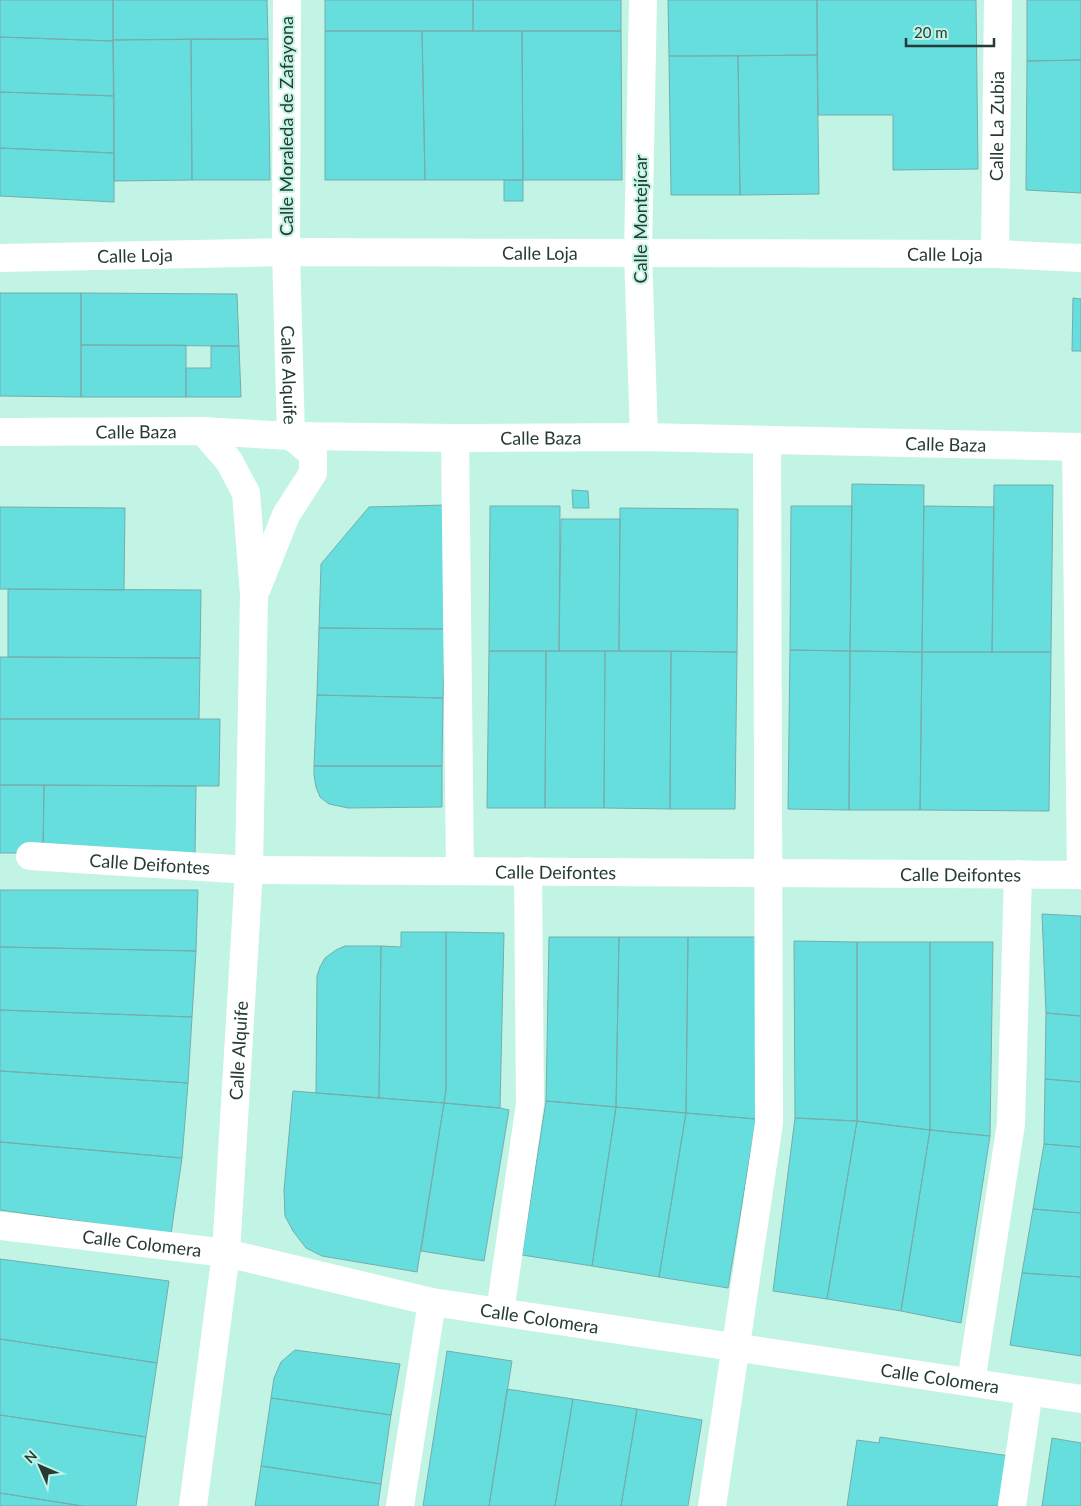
<svg xmlns="http://www.w3.org/2000/svg" width="1081" height="1506" viewBox="0 0 1081 1506" font-family="Lato,sans-serif">
<style>
.building{fill:#66dede;stroke:#76acac}
.lines{fill:none;stroke-linecap:round;stroke-linejoin:round}
.street{stroke:#fff;stroke-width:28}
.secondary{stroke:#fff;stroke-width:28}
.labels{text-anchor:middle;dominant-baseline:central;stroke-width:4;stroke-linejoin:round;paint-order:stroke}
.street-label{font-size:18px;fill:#263b35;stroke:#c1f4e5}
</style>
<rect width="100%" height="100%" fill="#c1f4e5"/>
<path class="building" d="M0,0H113V41L0,37Z
M113,0H267L268,39L113,40Z
M325,0H473V31H325Z
M473,0H621V31H473Z
M668,0H817V55L669,56Z
M817,0H976L978,169L893,170V115H818Z
M1027,0H1081V60L1027,61Z
M325,31H422L425,180H325Z
M422,31H522L523,180H425Z
M522,31H621L622,180H523Z
M0,37L113,41L114,96L0,92Z
M191,39L192,180L114,181L113,40Z
M191,39H268L270,180H192Z
M817,55L819,194L740,195L738,56Z
M669,56H738L740,195H671Z
M1081,60V193L1026,190L1027,61Z
M0,92L114,96V153L0,148Z
M0,148L114,153V202L0,196Z
M504,180H523V201H504Z
M0,293H81V397L0,396Z
M81,293L237,294L239,346L81,345Z
M1073,298L1081,299V351H1072Z
M81,345H186V397H81Z
M211,346H239L241,397H186V368H211Z
M852,484L924,485L922,652L850,651Z
M994,485H1053L1051,652H992Z
M572,490L588,491L589,508H573Z
M445,505V629L319,628L321,564L369,507Z
M490,506H560L559,651H489Z
M791,506H852L850,651L790,650Z
M924,506L994,507L992,652H922Z
M0,507L125,508L124,590L0,589Z
M620,508L738,509L737,652L619,651Z
M561,519H620L619,651H559Z
M8,589L201,590L200,658L8,657Z
M319,628L445,629L443,698L317,695Z
M790,650L850,651L849,810L788,809Z
M489,651H546L545,808H487Z
M546,651H605L604,808H545Z
M605,651H671L670,809L604,808Z
M671,651L737,652L735,809H670Z
M850,651L922,652L920,810H849Z
M922,652H1051L1049,811L920,810Z
M0,657L200,658L199,719H0Z
M317,695L443,698L442,766H314Z
M0,719H220L219,786L0,785Z
M314,766H442V807L348,808L329,804L320,797L316,787L314,775Z
M0,785H44L43,853H0Z
M44,785L196,786L195,854L43,853Z
M0,890H198L196,951L0,947Z
M1042,914L1081,916V1016L1046,1013Z
M401,932H446V1090L444,1103L379,1098L381,946L401,947Z
M446,932L504,933L500,1108L444,1103L446,1090Z
M549,937H619L616,1107L546,1101Z
M619,937H688L686,1113L616,1107Z
M688,937H759L756,1119L686,1113Z
M794,941L857,942V1121L795,1118Z
M857,942H930V1130L857,1121Z
M930,942H993L990,1136L930,1130Z
M345,946H381L379,1098L316,1093L317,976L320,967L325,958L336,950Z
M0,947L196,951L192,1017L0,1010Z
M0,1010L192,1017L188,1083L0,1071Z
M1046,1013L1081,1016V1082L1045,1079Z
M0,1071L188,1083L182,1158L0,1142Z
M1045,1079L1081,1082V1147L1044,1144Z
M293,1091L444,1103L417,1272L322,1256L306,1248L293,1231L285,1216L284,1190Z
M546,1101L616,1107L592,1266L522,1255Z
M444,1103L500,1108L509,1110L484,1261L421,1251Z
M616,1107L686,1113L659,1277L592,1266Z
M686,1113L756,1119L728,1288L659,1277Z
M795,1118L857,1121L827,1299L773,1291Z
M857,1121L930,1130L901,1311L827,1299Z
M930,1130L990,1136L961,1323L901,1311Z
M0,1142L182,1158L171,1234L0,1210Z
M1044,1144L1081,1147V1213L1033,1209Z
M1033,1209L1081,1213V1277L1022,1273Z
M0,1259L169,1281L157,1363L0,1339Z
M1022,1273L1081,1277V1356L1010,1345Z
M0,1339L157,1363L146,1437L0,1415Z
M295,1350L400,1364L391,1415L271,1398L274,1378L281,1362Z
M447,1351L512,1361L489,1506H423Z
M507,1389L573,1399L555,1506H489Z
M271,1398L391,1415L381,1484L261,1466Z
M573,1399L637,1409L621,1506H555Z
M637,1409L702,1420L688,1506H621Z
M0,1415L146,1437L136,1506H82L0,1493Z
M880,1437L1010,1456L1002,1506H847L857,1440L879,1443Z
M1052,1438L1081,1443V1506H1042Z
M261,1466L381,1484L378,1506H255Z
M0,1493L82,1506H0Z"/>
<g class="lines">
<g class="street">
<path id="s1" d="M287,0L286,252L291,436"/>
<path d="M643,0L638,253L644,437"/>
<path id="s2" d="M995,254L998,0"/>
<path d="M455,438L460,871"/>
<path id="s3" d="M30,856L249,870L1081,875L1076,447"/>
<path id="s4" d="M2,1226L226,1253L432,1302L1081,1399"/>
<path d="M500,1312L530,1104L528,871"/>
<path d="M971,1382L1011,1124L1018,874"/>
<path d="M400,1506L432,1302"/>
<path d="M712,1506L769,1123L767,440"/>
<path d="M1012,1506L1029,1391"/>
</g>
<g class="secondary">
<path id="s5" d="M0,258L286,252L995,254L1081,258"/>
<path id="s6" d="M0,432L203,431L291,436L455,438L644,437L1081,447"/>
<path d="M257,588L286,515L313,473V454L291,436"/>
<path id="s7" d="M193,1506L226,1253L249,870L254,594L246,493L229,461L203,431"/>
</g>
</g>
<g class="labels">
<g class="street-label">
<text transform="translate(286 126) rotate(-90)">Calle Moraleda de Zafayona</text>
<text stroke="none"><textPath href="#s2" startOffset="128">Calle La Zubia</textPath></text>
<text transform="translate(640 219) rotate(-90)">Calle Montejícar</text>
<text stroke="none"><textPath href="#s5" startOffset="540">Calle Loja</textPath></text>
<text stroke="none"><textPath href="#s5" startOffset="945">Calle Loja</textPath></text>
<text stroke="none"><textPath href="#s5" startOffset="135">Calle Loja</textPath></text>
<text stroke="none"><textPath href="#s1" startOffset="375">Calle Alquife</textPath></text>
<text stroke="none"><textPath href="#s6" startOffset="136">Calle Baza</textPath></text>
<text stroke="none"><textPath href="#s6" startOffset="541">Calle Baza</textPath></text>
<text stroke="none"><textPath href="#s6" startOffset="946">Calle Baza</textPath></text>
<text stroke="none"><textPath href="#s3" startOffset="120">Calle Deifontes</textPath></text>
<text stroke="none"><textPath href="#s3" startOffset="526">Calle Deifontes</textPath></text>
<text stroke="none"><textPath href="#s3" startOffset="931">Calle Deifontes</textPath></text>
<text stroke="none"><textPath href="#s7" startOffset="458">Calle Alquife</textPath></text>
<text stroke="none"><textPath href="#s4" startOffset="141">Calle Colomera</textPath></text>
<text stroke="none"><textPath href="#s4" startOffset="546">Calle Colomera</textPath></text>
<text stroke="none"><textPath href="#s4" startOffset="951">Calle Colomera</textPath></text>
</g>
</g>
<g transform="translate(40 1466) rotate(315)" stroke="#c1f4e5" stroke-width="4" paint-order="stroke">
<path d="M0-4L9 19L0 12L-9 19Z" fill="#263b35"/>
<text y="-8" font-size="14" font-weight="bold" text-anchor="middle" fill="#263b35">N</text>
</g>
<path d="M906 38v8h88v-8" fill="none" stroke="#263b35" stroke-width="2.5"/>
<text x="914" y="38" font-size="15" fill="#263b35" stroke="#c1f4e5" stroke-width="4" paint-order="stroke">20 m</text>
</svg>
